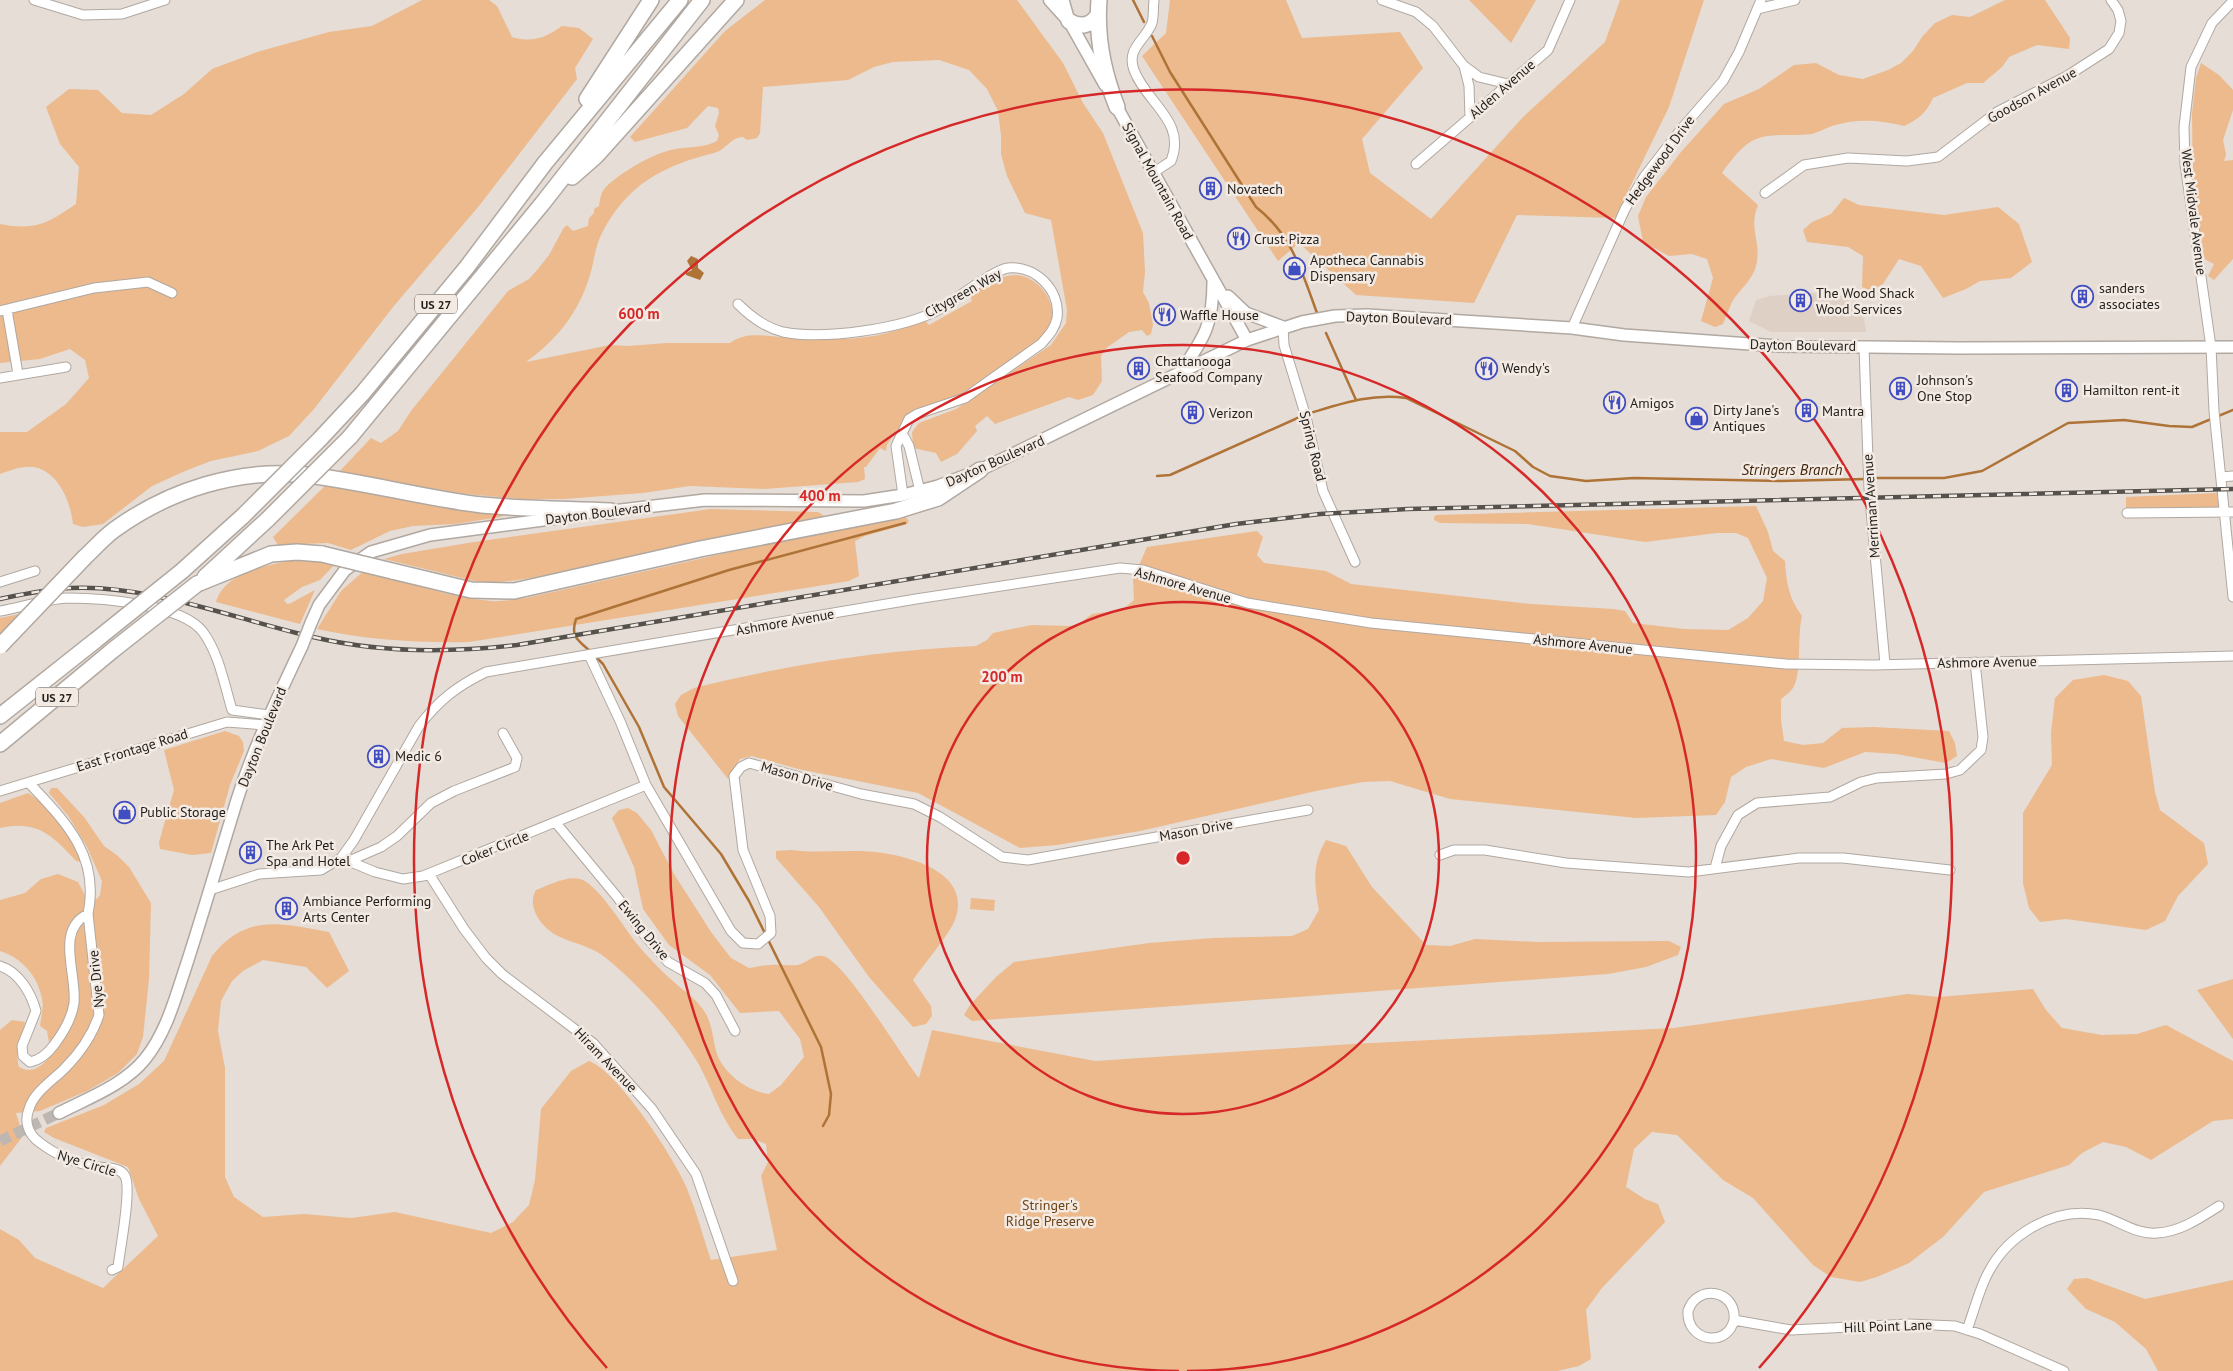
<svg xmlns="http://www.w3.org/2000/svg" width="2233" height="1371" viewBox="0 0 2233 1371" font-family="'PT Sans',sans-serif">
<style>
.built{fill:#ded0c4}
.green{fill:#ecba8d}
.water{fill:#af7337}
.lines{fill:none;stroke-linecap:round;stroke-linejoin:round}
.stream{stroke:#af7337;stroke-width:2.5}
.secondary-tunnel{stroke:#beb7b1;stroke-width:11;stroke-dasharray:11 5.5;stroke-linecap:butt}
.minor-casing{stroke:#b0a8a1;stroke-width:11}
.secondary-casing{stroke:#b0a8a1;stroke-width:14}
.primary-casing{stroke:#b0a8a1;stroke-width:15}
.motorway-casing{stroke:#b0a8a1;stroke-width:18}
.minor{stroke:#fff;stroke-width:9}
.secondary{stroke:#fff;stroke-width:11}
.primary{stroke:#fff;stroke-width:12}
.motorway{stroke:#fff;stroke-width:15}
.rail-casing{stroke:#55514d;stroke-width:4.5}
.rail{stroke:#f3eae3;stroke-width:2.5;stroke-dasharray:8;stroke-linecap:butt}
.secondary-bridge-casing{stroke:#b0a8a1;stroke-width:14;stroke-linecap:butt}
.motorway-bridge-casing{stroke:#b0a8a1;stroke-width:18;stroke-linecap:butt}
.secondary-bridge{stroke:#fff;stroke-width:11}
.motorway-bridge{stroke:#fff;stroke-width:15}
.ring{fill:none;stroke:#d62828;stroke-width:2.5}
.labels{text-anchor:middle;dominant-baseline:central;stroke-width:5;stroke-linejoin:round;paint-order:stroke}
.shield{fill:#f3eae3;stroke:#605b57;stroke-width:1}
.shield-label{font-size:12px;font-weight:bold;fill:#211e1b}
.street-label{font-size:14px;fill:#211e1b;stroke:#f3eae3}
.poi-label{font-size:14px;fill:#211e1b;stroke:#f3eae3;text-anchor:start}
.park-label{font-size:14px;fill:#6d4216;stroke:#f3eae3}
.water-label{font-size:15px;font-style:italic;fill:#41270d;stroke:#f3eae3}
.centre{fill:#d62828;stroke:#f3eae3;stroke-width:2.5}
.ring-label{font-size:15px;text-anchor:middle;font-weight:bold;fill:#d62828;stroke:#f3eae3;stroke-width:5;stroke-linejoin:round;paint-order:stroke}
</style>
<rect width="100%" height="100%" fill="#e5ddd6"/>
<path class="built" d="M1811,293L1844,296L1864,319L1866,332H1771L1749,321L1756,300L1770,296Z"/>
<path class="green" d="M422,0H489L497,6L512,37C533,43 545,38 562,26L579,28L593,39L575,68L577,79L479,206L393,307L314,409L289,436L258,451L211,461L185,471L152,486L103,524L83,527L73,524C71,504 60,475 38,468C25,464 11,470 0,474V432H27L66,404L89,378L85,360L70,349L40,359L0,363V224C36,231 48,223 76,204L79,167L60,144L46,107L69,89L98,90L122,113L151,115L184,94L212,69L257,52L329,32L372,26Z
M765,0H1017L1063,63L1083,103L1103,133L1143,233L1145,272L1143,292L1149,303L1153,325L1151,334L1147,336L1142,330L1129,332L1105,349L1101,356L1102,381L1093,395L1078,400L1069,397L995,424L987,416L975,426L977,431L957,454L941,462L936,453L913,448L912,432L919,423L956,409L1051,345L1066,323L1067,310L1051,220L1025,213L1007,176L1001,154V136L998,111L987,89L969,70L939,60L893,62L874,67L848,80L763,87L760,133L757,138L747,140L743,137C731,137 726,150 714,153C662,166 626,185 601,235C595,247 594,262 590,275C579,312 557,340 526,362L610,345L628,346L667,343H730C748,329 773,338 793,338C810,339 827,339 843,339C872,338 899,332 924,319L929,325L972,301L969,294C983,287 999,275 1016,275C1037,276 1058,301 1051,323C1048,330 1043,336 1038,342L961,394L904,420L887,445L886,451L880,448L866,467H864L865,479L858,482L764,489L690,486L643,493L564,499H521L466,494L337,474L371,438L381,443L398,431L411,411L508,291L529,279L538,269L549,255L563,229L567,225L573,231L588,226L589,218L594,213V209L599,206C600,200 601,192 605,188C618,174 652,154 671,150C687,146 702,149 717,141L719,135L715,126L719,113L718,108L708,106L687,128L635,142L630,137L725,31Z
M1170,0H1286L1302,38L1400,32L1423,68L1362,139L1370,173L1431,219L1523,117L1605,42L1620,0H1704L1669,107L1615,218L1517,215L1474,303L1356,295L1299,243L1278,261L1142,56L1166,33Z
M1469,0H1536L1511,43Z
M2005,0H2045L2070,38L2069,49L2037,45L2009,57L2002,67L1983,83H1967L1933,98C1926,113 1919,119 1904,126C1880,120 1856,118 1832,126C1825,128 1818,133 1811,134C1792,137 1768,131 1750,142C1739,149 1729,163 1722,173L1758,205C1748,229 1762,241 1756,266C1752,281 1739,290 1732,302C1729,309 1726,317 1723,324L1715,327L1701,321L1713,278L1707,259L1692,254L1669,256L1643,242L1638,216L1646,197L1681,152L1724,104L1759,89L1794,65L1816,63L1839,75L1863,79L1888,70L1901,63L1913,51L1922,37L1935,23L1952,15L1970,17Z
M2201,63L2219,75L2233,90V110L2223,140L2226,154L2224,161L2233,160V259L2214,280L2208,276L2214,264L2206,260L2203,255L2193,194L2192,114L2196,78Z
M1844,198L1859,205L1944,215L1998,207L2019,224L2032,262L2011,278L1980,281L1966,289L1943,298L1921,266L1899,259L1883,284L1870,291L1862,287L1863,256L1848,247L1807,242L1803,230L1812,222L1831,214Z
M327,484L508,514L500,517L455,524L413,526L390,531L351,550L328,543L278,545L273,537Z
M2217,493L2219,507L2126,508V497Z
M1756,506L1768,532L1773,551L1785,561C1786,582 1789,599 1802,616C1797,634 1802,675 1793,688C1790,692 1785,696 1781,699V720L1784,741L1803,745L1823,743L1842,728L1873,727L1949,731L1955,743L1957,756L1946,763L1896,754L1865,752L1824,768L1771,759L1746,767L1731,777L1725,802L1716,815L1636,818L1450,799L1390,781L1363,782L1316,791L1140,831L1057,845L1020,848L918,793L798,769L752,756L740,759L728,779L678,716L675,704L681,695L694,688C786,665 881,650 976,646L987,640L993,633L1032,625L1070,626L1080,623L1092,614L1122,610L1134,600L1133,579L1147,547L1257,531L1263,537L1257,555L1264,563L1326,571L1351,584L1531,604L1613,609L1625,611L1633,623L1684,629L1728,630L1748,618L1763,601L1767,578L1748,538L1736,533H1717L1645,542L1528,524L1440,523L1434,520V517L1436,515Z
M711,509L818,512L826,517L531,578L487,584L384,559L402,554L474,542Z
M903,516L907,518L909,522L907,524L865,536L855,541L859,576L849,581L469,642C418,643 367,640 317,629L341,591L366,569C406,583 449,597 491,601C502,602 515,599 526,598L726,553Z
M297,560L337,562L320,580L302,587L284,600L287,604L291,603L315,590L300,624L216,602C225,571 271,564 297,560Z
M20,614L0,635V618Z
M2104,675L2128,681L2141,696L2155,792L2160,810L2204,843L2208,864L2178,896L2165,921L2146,930L2066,919L2040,922L2029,908L2023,883V813L2052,765L2051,733L2055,698L2073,680Z
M225,731L239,736L243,742L244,751L230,785L211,853L192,855L160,849L159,842L174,790L164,750Z
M51,788H57L84,817L104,846L118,856L129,867L151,903L149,979L143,1037L137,1054L118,1073L87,1091L40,1111L16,1113L23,1136L0,1166V1030L12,1020L25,1022C22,1039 14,1050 19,1067C35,1076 45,1062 55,1052L49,1042L47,1031L40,1026C41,1018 44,1007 42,999C38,976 22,958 0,951V900L25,893L41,879L58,874L78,882L86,897L97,899L100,895L102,881L87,847L69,817L49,793Z
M28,793C46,803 80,841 81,862L76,861C52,835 37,820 0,828V803Z
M628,808L637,813L651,830L674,874L711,932L731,958L749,968C756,967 764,965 771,965C780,964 790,966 798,965C807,963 813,954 823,956C845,961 901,1056 919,1078L932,1030L1095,1061L1352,1044L1674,1028L1908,994L1939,997L2033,989L2046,1010L2062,1028L2102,1035L2137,1034L2166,1025L2233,1061V1119L2213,1121L2151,1160L2126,1147L2103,1142L2082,1153L2069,1165L1984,1192L1943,1237L1909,1263L1877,1277L1860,1282L1831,1277L1813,1265L1753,1198L1723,1180L1677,1135L1652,1132L1634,1149L1626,1187L1645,1199L1658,1204L1665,1222L1601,1289L1586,1310L1591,1359L1579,1366L1557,1371H0V1229L19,1240L35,1258L103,1288L158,1236L139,1199L128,1167L54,1138L44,1132L46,1128L104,1105L139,1084L164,1061L212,956C246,913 282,923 329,932L349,971L327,988L306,967L263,960L243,971L232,981L221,1001L218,1031L225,1068V1177L234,1197L263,1217L304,1214L351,1218L395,1212L491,1233L513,1222L529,1205L535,1180L541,1109L571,1071L589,1061C617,1071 669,1151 683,1180C695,1205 702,1234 711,1260L777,1250L761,1176L768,1162L766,1144L752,1139H738C720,1117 712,1088 698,1063C675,1024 640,986 606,958C592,946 574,944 558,936C542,928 526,907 536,890C547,886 567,875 580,879C597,883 625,929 637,944C648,957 661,971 674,982C686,993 697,999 706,1014C713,1027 713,1041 717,1054C724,1074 749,1092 769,1094L781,1085L804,1057L800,1039L779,1011L740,1013L710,975L669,945L643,909L634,867L612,818L619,810Z
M1326,840L1346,846L1372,887L1426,945L1450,946L1475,939L1537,942L1669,941L1681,947L1678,955L1646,967L1608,974L972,1021L964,1015L970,1005L996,977L1014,962L1149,943L1213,938L1292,936L1308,929L1319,910C1314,884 1312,863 1326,840Z
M791,850C822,854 853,848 883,853C915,858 969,874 956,917C951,933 924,964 913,980L931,1006L932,1016L926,1024L913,1027L869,977L819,907L776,858V851Z
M971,898L995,900L994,911L970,909Z
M2233,979V1039L2197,990Z
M2087,1278L2145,1299L2233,1280V1371H2158L2146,1349L2115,1322L2086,1309L2067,1289L2074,1279Z"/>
<path class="water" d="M691,256L698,259V268L704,273L700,280L686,275V273L692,270L687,261Z"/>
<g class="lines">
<path class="stream" d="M1133,0L1144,22
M1152,36L1170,72L1256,207C1292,235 1302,272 1317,313
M1326,333L1356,400
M1307,414C1341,404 1371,393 1406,398L1515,451L1533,467L1550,476L1586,481L1634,478L1780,481L1866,479
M1157,476L1170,475L1302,416
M1871,478H1944L1982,471L2068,423L2124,420L2169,426L2192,427L2233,410
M591,652C578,640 570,637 576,619L729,570L905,523
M595,656L603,664L639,727L664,787L721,854L749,901L821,1047L831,1094L829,1115L823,1126"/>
<path class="secondary-tunnel" d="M0,1141L59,1113"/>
<defs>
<path id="minor" d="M34,0L83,15L122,14L165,0
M1382,0L1416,12L1433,26L1464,66L1479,77L1508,84
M2233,1L2212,23L2191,67L2184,127L2185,164L2211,347L2214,411L2233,597
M1757,9L1795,0
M1464,66L1469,86L1470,117
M1416,164L1548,50L1570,0
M1153,173L1171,161C1187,121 1146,103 1134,70C1126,48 1145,41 1152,23C1154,16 1153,7 1154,0
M1765,193L1804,165L1848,158L1907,161L1938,157L1997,112L2067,76L2109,49L2119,33L2121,21L2118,10L2111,0
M738,304C750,316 767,328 783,332C823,340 904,329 940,309C955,300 993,270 1008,268C1035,265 1061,290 1057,318C1055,329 1048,336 1041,344L965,398L917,414L909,419L896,446L903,495
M7,310L18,374
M0,311L94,288L148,282L172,293
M1283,327L1284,345L1306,417L1323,491L1355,562
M1572,328L1625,209L1644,177L1682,128L1723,81L1739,52L1761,0
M1864,347L1869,488L1885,664
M0,378L66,367
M902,433L909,446L920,491
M2221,477L2233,476
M2127,513L2233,512
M0,582L35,571
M0,611C22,607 46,599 68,598C101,598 182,604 203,632C219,654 224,683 232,710L269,715
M589,655L620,721L646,785L731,931L743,943L758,944L771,933L770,916L743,850L734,776L741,767L749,763L861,794L914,804L940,817L1002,857L1028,860L1308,810
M29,783C66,822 100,856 88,914L99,1015C92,1036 79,1054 64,1069C52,1081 34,1092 29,1109C24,1121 28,1134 39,1142C56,1155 76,1164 98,1167C107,1168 120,1167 125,1176C132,1189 120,1249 118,1267L112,1270
M0,791L227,722L265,725
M556,823L618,898L642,932L668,962L705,983L716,995L735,1031
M1440,855L1454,850H1485L1566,863L1689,872L1799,858H1843L1950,870
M341,858L375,872L403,879L423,876L646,785
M349,861L381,847L397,836L431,803L454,791L515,767L517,758L503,733
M1715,868L1721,846L1738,815L1757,803L1830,797L1861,782L1877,778L1946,774L1960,770L1981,750L1983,737L1975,662
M429,874L464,929L486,958L502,974L593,1043L652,1109L696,1174L733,1281
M210,890L259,874L321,870L341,858L354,840L419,726C439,700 457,686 486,672L916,599L1120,568L1143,570L1247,603L1371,623L1786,664L1874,665L2233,656
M0,966C19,972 31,993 36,1011L22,1046L23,1056L30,1062C41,1060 48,1053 54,1045C63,1033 72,1018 74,1003C77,973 55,930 88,914
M1734,1320C1737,1290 1697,1283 1688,1311C1686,1341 1727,1349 1734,1320L1791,1330L1909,1324L1955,1326L1980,1334L2064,1371
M1967,1330C1974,1311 1979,1290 1988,1273C2008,1234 2055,1206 2099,1215C2118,1220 2136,1235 2157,1233C2180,1232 2200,1218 2219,1206"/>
<path id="secondary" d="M1063,0L1069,21L1105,85
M1114,102L1247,340
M1228,296L1246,313L1283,327
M1182,370C1205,336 1213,324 1213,282
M604,512L705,500L864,501L903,495L938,486L980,470L1247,340L1302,322L1335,316L1367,315L1572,328L1624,335L1778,346L1958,348L2233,347
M311,623L319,605L345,570L371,552L430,535L581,515
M59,1113C88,1098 124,1085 145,1059C166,1033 175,999 185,969C202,917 217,865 233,813C250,755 276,701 302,646"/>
<path id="primary" d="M1050,0L1069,21"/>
<path id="motorway" d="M1099,0C1096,38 1103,72 1117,107
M1069,21C1080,28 1091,26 1098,15
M587,99L651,0
M572,177L596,156L736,0
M350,437L542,204L702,0
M320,439L362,394L467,267L545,163L680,0
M84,558C94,549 103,538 114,530C169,490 238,468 307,475C366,482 423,498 482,505C525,509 568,509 611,511
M182,571L243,516
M392,571L471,590L514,591L700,549L896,511L938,498L980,470
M205,577L268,519
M197,584L271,554L297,552L322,554
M0,716L96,640
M0,744L113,650"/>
</defs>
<use href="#minor" class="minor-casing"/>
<use href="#secondary" class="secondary-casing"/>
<use href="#primary" class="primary-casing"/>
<use href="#motorway" class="motorway-casing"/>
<use href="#minor" class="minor"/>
<use href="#secondary" class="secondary"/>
<use href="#primary" class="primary"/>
<use href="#motorway" class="motorway"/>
<defs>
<path id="rail" d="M0,599C24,594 47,589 71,588C148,584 238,620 313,637C380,653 449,653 517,645L1236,524L1320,514L1408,509L2233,489"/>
</defs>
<use href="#rail" class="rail-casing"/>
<use href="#rail" class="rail"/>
<defs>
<path id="secondary-bridge" d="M302,646L311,623"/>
<path id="motorway-bridge" d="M243,516L320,439
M268,519L350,437
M322,554L392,571
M96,640L182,571
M0,646L84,558
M113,650L197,584"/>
</defs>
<use href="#secondary-bridge" class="secondary-bridge-casing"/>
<use href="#motorway-bridge" class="motorway-bridge-casing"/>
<use href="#secondary-bridge" class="secondary-bridge"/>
<use href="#motorway-bridge" class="motorway-bridge"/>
</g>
<g class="ring">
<circle cx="1183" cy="858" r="256"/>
<path d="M1179 1371A513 513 0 1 1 1187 1371"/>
<path d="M607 1368A769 769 0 1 1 1759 1368"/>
</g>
<defs>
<symbol id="building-ring" viewBox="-11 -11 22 22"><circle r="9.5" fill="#f3eae3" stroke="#414ec2" stroke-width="1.5"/><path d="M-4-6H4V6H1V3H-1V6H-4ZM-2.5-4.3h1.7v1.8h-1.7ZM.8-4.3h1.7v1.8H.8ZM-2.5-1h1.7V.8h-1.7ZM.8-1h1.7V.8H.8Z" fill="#414ec2"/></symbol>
<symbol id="restaurant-ring" viewBox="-11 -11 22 22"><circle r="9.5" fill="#f3eae3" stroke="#414ec2" stroke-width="1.5"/><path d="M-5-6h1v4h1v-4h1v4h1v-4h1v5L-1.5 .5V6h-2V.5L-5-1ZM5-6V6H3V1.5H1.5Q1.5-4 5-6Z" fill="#414ec2"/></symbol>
<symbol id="shop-ring" viewBox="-11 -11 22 22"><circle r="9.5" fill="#f3eae3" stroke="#414ec2" stroke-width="1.5"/><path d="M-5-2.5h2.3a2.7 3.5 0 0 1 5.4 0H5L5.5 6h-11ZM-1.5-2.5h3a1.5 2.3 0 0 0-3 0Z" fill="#414ec2"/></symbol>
</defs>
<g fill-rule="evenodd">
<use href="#building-ring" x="1198" y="176" width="25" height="25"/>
<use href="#restaurant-ring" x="1226" y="226" width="25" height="25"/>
<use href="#shop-ring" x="1282" y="256" width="25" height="25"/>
<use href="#building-ring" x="2070" y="284" width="25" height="25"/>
<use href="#building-ring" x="1788" y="288" width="25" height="25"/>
<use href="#restaurant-ring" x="1152" y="302" width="25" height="25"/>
<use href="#restaurant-ring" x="1474" y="356" width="25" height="25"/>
<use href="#building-ring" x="1126" y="356" width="25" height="25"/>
<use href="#building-ring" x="1888" y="376" width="25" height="25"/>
<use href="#building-ring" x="2054" y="378" width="25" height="25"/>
<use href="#restaurant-ring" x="1602" y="390" width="25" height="25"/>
<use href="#building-ring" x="1794" y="398" width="25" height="25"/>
<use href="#building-ring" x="1180" y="400" width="25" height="25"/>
<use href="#shop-ring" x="1684" y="406" width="25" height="25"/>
<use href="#building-ring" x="366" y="744" width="25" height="25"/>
<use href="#shop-ring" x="112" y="800" width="25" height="25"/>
<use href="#building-ring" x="238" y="840" width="25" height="25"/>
<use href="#building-ring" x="274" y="896" width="25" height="25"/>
</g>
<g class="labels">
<g class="shield">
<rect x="415" y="294.5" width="42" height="19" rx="4"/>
<rect x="36" y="687.5" width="42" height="19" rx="4"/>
</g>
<g class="shield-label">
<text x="436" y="304">US 27</text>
<text x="57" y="697">US 27</text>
</g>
<g class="street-label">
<text transform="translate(1502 89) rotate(-41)">Alden Avenue</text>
<text transform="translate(2032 95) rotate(-29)">Goodson Avenue</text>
<text transform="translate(1660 160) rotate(-54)">Hedgewood Drive</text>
<text transform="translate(1158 181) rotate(61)">Signal Mountain Road</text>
<text transform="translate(2194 212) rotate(83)">West Midvale Avenue</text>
<text transform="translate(963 293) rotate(-29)">Citygreen Way</text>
<text transform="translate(1399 318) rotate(2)">Dayton Boulevard</text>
<text transform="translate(1803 345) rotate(1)">Dayton Boulevard</text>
<text transform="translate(1313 446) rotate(76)">Spring Road</text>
<text transform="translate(995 461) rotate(-24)">Dayton Boulevard</text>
<text transform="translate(1871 506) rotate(-94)">Merriman Avenue</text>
<text transform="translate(598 513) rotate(-7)">Dayton Boulevard</text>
<text transform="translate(1183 585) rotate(16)">Ashmore Avenue</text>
<text transform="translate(785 622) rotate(-10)">Ashmore Avenue</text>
<text transform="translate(1583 644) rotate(6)">Ashmore Avenue</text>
<text transform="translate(1987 662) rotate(-1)">Ashmore Avenue</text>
<text transform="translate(262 737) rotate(-68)">Dayton Boulevard</text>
<text transform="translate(132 750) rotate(-17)">East Frontage Road</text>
<text transform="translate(797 776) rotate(16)">Mason Drive</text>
<text transform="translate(1196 830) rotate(-10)">Mason Drive</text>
<text transform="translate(495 848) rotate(-22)">Coker Circle</text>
<text transform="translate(644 930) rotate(51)">Ewing Drive</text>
<text transform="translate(96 979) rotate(-96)">Nye Drive</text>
<text transform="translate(606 1060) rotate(46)">Hiram Avenue</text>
<text transform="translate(87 1163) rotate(17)">Nye Circle</text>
<text transform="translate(1888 1326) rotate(-2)">Hill Point Lane</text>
</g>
<g class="poi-label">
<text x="1227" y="189">Novatech</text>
<text x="1254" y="239">Crust Pizza</text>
<text x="1310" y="260">Apotheca Cannabis<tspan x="1310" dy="16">Dispensary</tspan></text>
<text x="2099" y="288">sanders<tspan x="2099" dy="16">associates</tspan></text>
<text x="1816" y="293">The Wood Shack<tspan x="1816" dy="16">Wood Services</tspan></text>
<text x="1180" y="315">Waffle House</text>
<text x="1155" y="361">Chattanooga<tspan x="1155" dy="16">Seafood Company</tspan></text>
<text x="1502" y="368">Wendy's</text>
<text x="1917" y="380">Johnson's<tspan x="1917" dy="16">One Stop</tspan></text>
<text x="2083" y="390">Hamilton rent-it</text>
<text x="1630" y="403">Amigos</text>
<text x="1713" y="410">Dirty Jane's<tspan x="1713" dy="16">Antiques</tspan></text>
<text x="1822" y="411">Mantra</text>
<text x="1209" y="413">Verizon</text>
<text x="395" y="756">Medic 6</text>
<text x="140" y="812">Public Storage</text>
<text x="266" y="845">The Ark Pet<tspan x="266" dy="16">Spa and Hotel</tspan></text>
<text x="303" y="901">Ambiance Performing<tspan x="303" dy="16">Arts Center</tspan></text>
</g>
<g class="park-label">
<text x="1050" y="1205">Stringer's<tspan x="1050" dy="16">Ridge Preserve</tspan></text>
</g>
<g class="water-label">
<text x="1792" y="469">Stringers Branch</text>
</g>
</g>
<circle cx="1183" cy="858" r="8" class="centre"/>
<g class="ring-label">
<text x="639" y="319">600 m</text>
<text x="820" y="501">400 m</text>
<text x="1002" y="682">200 m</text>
</g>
</svg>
